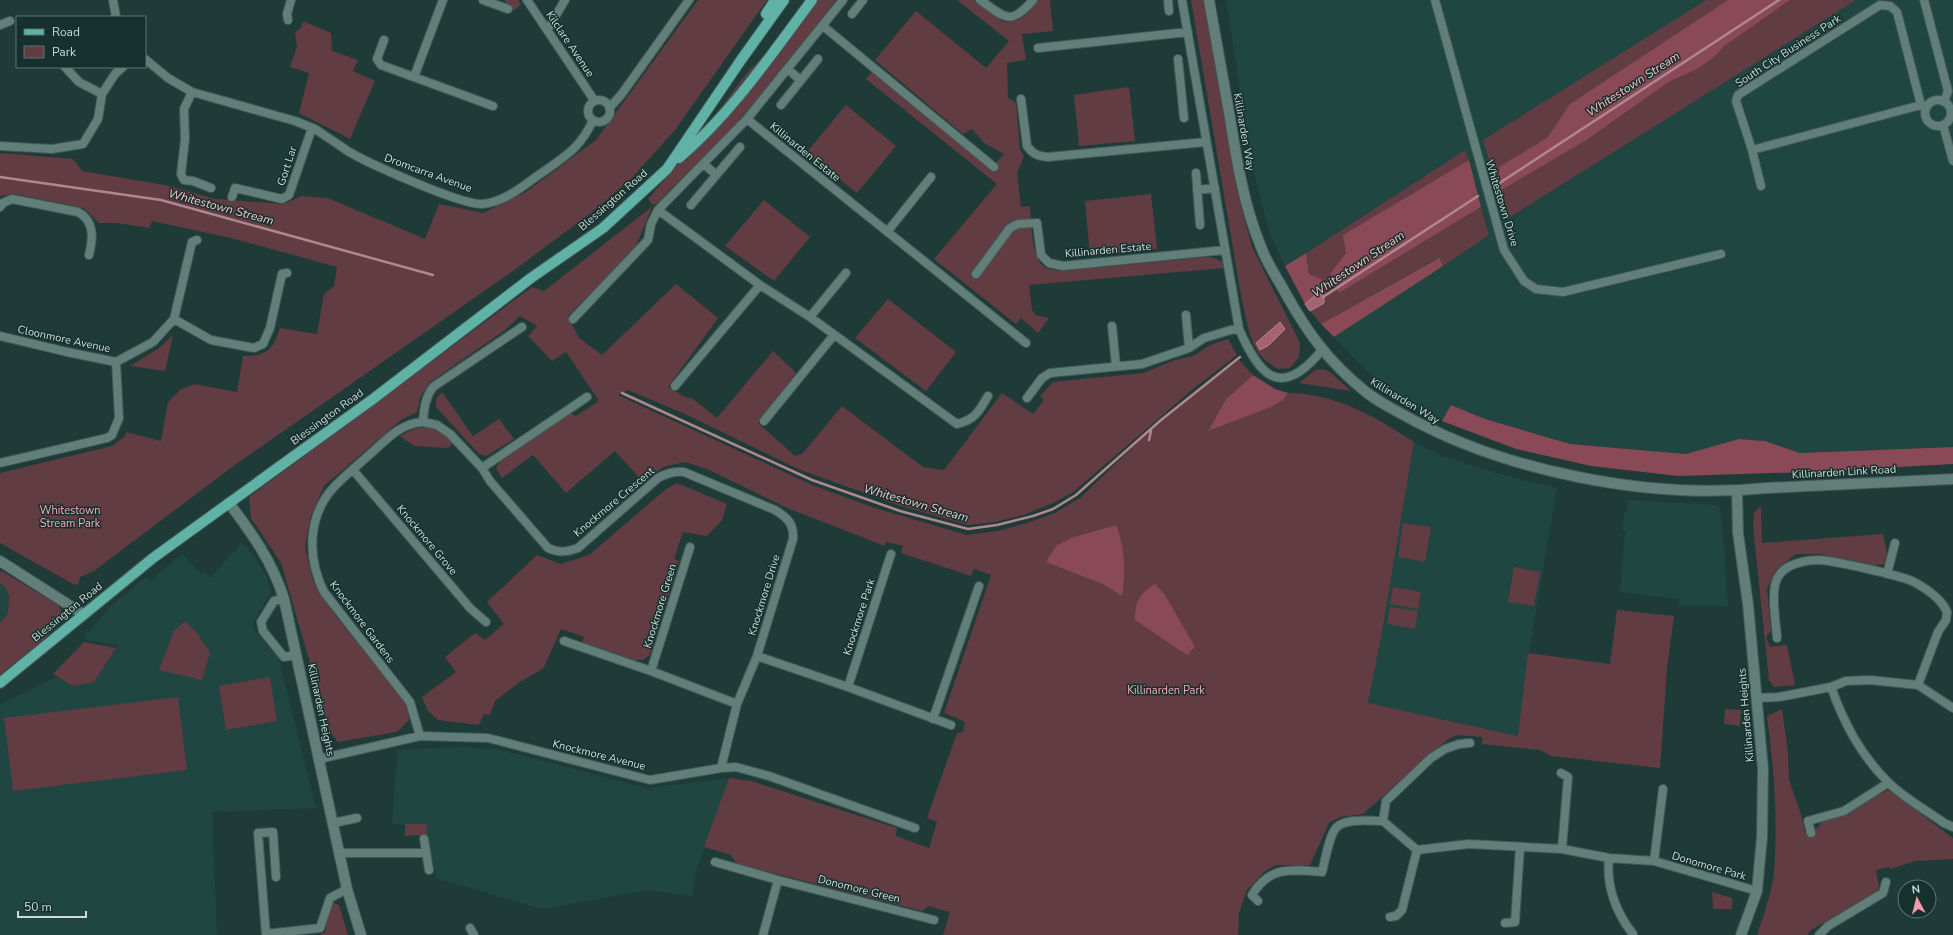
<svg xmlns="http://www.w3.org/2000/svg" width="1953" height="935" viewBox="0 0 1953 935" font-family="'Nunito Sans',sans-serif">
<style>
.built{fill:#204641}
.green{fill:#613c43}
.forest{fill:#894956}
.water{fill:#a5626f;stroke:#b1878f}
.lines{fill:none;stroke-linecap:round;stroke-linejoin:round}
.stream{stroke:#b1878f;stroke-width:2.5}
.street-casing{stroke:#415956;stroke-width:10}
.secondary-casing{stroke:#415956;stroke-width:12}
.primary-casing{stroke:#415956;stroke-width:12}
.street{stroke:#617e79;stroke-width:8}
.secondary{stroke:#617e79;stroke-width:10}
.primary{stroke:#60b1a6;stroke-width:10}
.labels{text-anchor:middle;dominant-baseline:central;stroke-width:3;stroke-linejoin:round;paint-order:stroke}
.street-label{font-size:11px;fill:#ccdcd9;stroke:#15302d}
.park-label{font-size:11px;fill:#faabb9;stroke:#15302d}
.water-label{font-size:12px;font-style:italic;fill:#fec1cb;stroke:#15302d}
</style>
<rect width="100%" height="100%" fill="#1f3b37"/>
<path class="built" d="M1226,0H1706L1483,140L1507,219L1856,0H1953V447L1800,453L1765,441L1739,439L1686,454L1570,444L1485,419L1451,405L1442,421L1385,390L1334,337L1489,235L1469,160L1465,150L1285,266L1269,232L1252,165Z
M1414,442L1445,457L1503,475L1557,488L1528,657L1519,736L1368,703Z
M1628,500L1717,505L1721,511L1728,606H1679V599L1620,592L1625,531L1622,530L1624,512H1627Z
M242,543L255,557L267,578L271,592L253,623L255,631L278,657L316,808L212,812L217,935H0V704L57,677L73,686L94,682L118,645L90,641L83,638L110,607L146,577L150,581L182,554L201,574L204,572L210,578Z
M0,583L6,588L9,596L8,613L0,623Z
M458,747L497,749L647,788L729,778L695,875L692,896L648,890L542,909L436,878L425,826L392,824L398,750Z"/>
<path class="green" d="M504,0H518L521,5L508,14L510,7Z
M698,0H767L675,130L631,179L591,213L517,268L232,467L94,571L80,577L78,585L73,584L0,543V473L112,446L125,436L126,432L161,441L168,402L180,390L194,384L237,392L243,356C267,356 273,350 280,328L317,334L324,294L334,286L337,267L231,238L152,221L149,228L117,223H99L84,208L14,194L0,196V153L73,159L82,171L170,186L215,199L284,204L301,196L328,198L425,239L439,204L483,213L526,192L596,140Z
M818,0H836C787,67 732,133 671,189C665,194 660,203 653,205L635,248L568,316L579,338L602,355L676,284L718,318L668,387L685,397L693,399L717,418L773,351L796,373L758,423L795,456L802,454L842,406L923,467L944,470L1002,393L1033,414L1044,400L1040,396L1053,382L1143,373L1175,360L1193,356L1210,345L1228,339L1237,355L1193,389L1073,492L1051,504L1023,515L995,522L968,525L898,505L798,469L685,414L628,390L618,395L812,485L875,508L967,535L998,531L1027,523L1055,513L1080,498L1161,420L1239,360L1253,375L1226,399L1208,431L1283,400L1288,393C1335,393 1376,417 1414,442L1382,631L1368,703L1518,736L1528,653L1610,664L1617,610L1674,616L1667,669L1660,768L1551,756L1540,750L1482,744V737L1457,735L1448,739L1363,814L1340,817L1329,823L1310,865H1276L1264,872L1247,890L1239,913L1238,935H943L950,912L928,906L923,911L737,864L731,855L704,847L729,778L751,781L897,828L896,836L929,848L937,822L927,818L957,733L963,732L965,722L944,713L991,575L974,569L971,576L901,553L903,546L886,542L885,546L787,508L707,469L685,462L663,467L643,482L615,451L566,493L533,455L502,478L496,469L500,461L570,413L576,416L599,401L566,352L552,361L528,336L537,326L520,316L505,330L429,383L420,398L417,412L401,420L324,486L310,518L305,547L313,581L336,616L407,704L409,720L397,732L338,742L330,732L281,563L251,518L249,497L532,287L544,291L653,206L648,199L683,158L746,74Z
M957,0H974L1002,21C1021,25 1027,13 1038,0H1050L1053,31L1022,34L1026,60L1007,63L1008,98L1016,103L1020,150L1024,156L1017,173L1021,207L1030,206C1031,220 1032,256 1042,265C1047,270 1056,270 1063,271L1207,257L1214,258L1224,263V268L1029,285L1032,310L1036,315L1049,318L1038,333L1021,318L1016,324L934,259L997,184L866,79L873,71L992,167L1004,154L984,143L972,129L963,134L875,60L916,11L986,68L1009,41Z
M1191,0H1206L1237,191L1252,247L1300,343L1299,357L1290,368L1278,369C1273,366 1267,362 1263,358C1249,343 1247,320 1242,301Z
M1706,0H1856L1507,219L1483,140Z
M303,21L331,33L332,51L358,60L353,71L375,81L350,139L299,113L309,73L290,67L297,47L295,32C300,30 302,27 303,21Z
M1129,87L1135,141L1079,146L1074,95Z
M846,105L896,146L857,193L806,153Z
M1465,150L1469,160L1434,182L1346,253L1330,274L1339,293L1481,207L1489,235L1443,266L1438,258L1321,324L1310,311L1324,302L1309,274L1306,253Z
M1151,194L1157,249L1090,256L1085,201Z
M764,200L810,237L774,281L725,246Z
M888,299L956,352L926,391L855,338Z
M173,335L165,371L130,366L158,349Z
M1323,369L1330,372L1351,391L1299,383L1315,370Z
M442,392L473,436L499,419L514,439L486,456L479,454L436,407V399Z
M428,427L441,431L454,443L447,448L414,446L400,436L414,429Z
M677,483L727,504L722,520L707,536L683,532L674,559L679,561L650,655L643,660H635L582,642L584,637L561,629L543,669L521,681L495,701L490,715L484,714L479,725L438,720L428,711L422,697L456,672L445,657L475,633L485,640L504,624L487,602L537,555L561,564L589,555L666,489Z
M1761,506L1762,543L1883,534L1887,553L1884,564L1875,565L1819,554H1796L1776,570L1767,589L1771,631L1766,637L1770,647L1787,645L1795,685L1774,687L1769,680L1753,526L1754,513Z
M1403,523L1431,527L1425,562L1398,557Z
M1514,567L1540,572L1534,606L1508,602Z
M2,571L58,605L62,613C51,641 22,656 0,675V623L8,613L9,596L6,588L0,583V573Z
M1393,587L1421,592L1418,609L1390,604Z
M1390,607L1418,611L1415,629L1387,624Z
M185,621L197,633L210,653L202,680L159,670L174,631Z
M84,642L116,648L94,682L73,686L53,674Z
M270,677L277,721L226,730L219,686Z
M178,697L187,770L13,791L4,718Z
M1725,709L1741,710L1740,726L1724,724Z
M1782,709L1788,752L1789,780L1801,814L1805,833L1819,827L1821,821L1849,814L1874,797L1889,790L1953,838V859L1916,861L1890,869L1889,867L1876,870L1879,888L1873,894L1811,930L1807,935H1757C1763,919 1772,890 1774,873C1778,821 1774,767 1767,716Z
M405,824H426L428,837H420L418,835L405,836Z
M1712,892L1732,898V909H1713Z
M334,903L339,905L348,935H319L325,932L329,908Z"/>
<path class="forest" d="M1728,0H1790L1724,46C1712,63 1690,73 1670,81L1585,141L1501,190L1499,167L1547,138L1570,104Z
M1469,160L1481,207L1339,293L1330,274L1346,253L1343,235Z
M1306,253L1309,274L1323,280L1325,297L1322,294L1305,304L1285,266Z
M1439,258L1443,266L1334,337L1321,324Z
M1253,375L1275,389L1288,393L1283,400L1271,407L1208,431L1226,399Z
M1451,405L1485,419L1570,444L1686,454L1739,439L1765,441L1800,453L1953,447V464L1808,472L1678,476L1591,466L1516,449L1442,421Z
M1116,525C1125,547 1126,572 1122,596L1103,584L1046,562L1056,546L1071,538Z
M1155,584L1165,595L1195,647L1187,655L1135,620C1135,601 1139,594 1155,584Z"/>
<path class="water" d="M1317,294H1322L1324,296V303L1310,311L1305,304Z
M1280,322L1285,329L1269,345L1260,350L1256,343Z"/>
<g class="lines">
<path class="stream" d="M0,177L161,200L433,275
M1498,184L1779,0
M1323,297L1478,196
M622,393L812,480L900,511L968,529L997,525L1033,516L1053,509L1076,495L1161,420L1240,357
M1149,440L1151,431"/>
<defs>
<path id="street" d="M113,0L116,17
M483,0L508,9
M527,0L594,100
M843,0L747,119L658,210L760,285L810,317L957,424C976,419 979,411 988,396
M980,0C1005,17 1010,27 1033,0
M1168,0L1169,11
M1182,0L1239,329C1260,377 1281,400 1322,350
M1435,0L1504,250L1524,281L1536,289L1563,292L1721,254
M1924,0L1948,91L1944,102
M852,14L863,0
M288,20L287,14L291,0
M0,25L10,21
M823,26L994,167
M548,29L565,0
M384,40L377,59L381,65L493,106
M1038,48L1188,32
M145,59L168,78L192,92L295,121L315,129L345,149
M1178,59L1184,118
M65,67L79,82L102,94
M788,69L800,80
M414,77L443,0
M192,92L184,109L185,139L181,174L184,180L193,181L211,188
M1021,99L1027,146C1033,154 1037,156 1048,157L1206,142
M588 111a11 11 0 1 1 22 0a11 11 0 1 1-22 0Z
M1925 113a13 13 0 1 1 26 0a13 13 0 1 1-26 0Z
M781,105L818,59
M1921,105L1897,12L1890,6L1880,5L1738,95L1736,101L1752,150L1921,105L1927,107
M610,107L621,95L689,0
M747,119L1026,343
M1943,125L1953,161
M0,146L52,149L83,144L98,119L102,94L115,74L123,67
M346,150C367,163 461,205 482,204C506,202 525,184 543,172C567,155 581,147 593,120
M1752,150L1761,186
M704,164L716,175
M1196,173L1200,225
M1197,190L1215,188
M232,197L235,188L282,199L289,195L312,128
M691,205L740,147
M0,207L3,203L12,199L78,212C95,221 93,239 89,255
M887,232L931,177
M976,274L1010,228L1018,224L1037,223L1041,255L1049,263L1063,266L1225,250
M1186,315L1189,348
M810,317L846,273
M174,319L211,340L254,348L263,344L270,328L282,274L287,273
M573,319L648,240L651,224L658,210
M1112,326L1116,366
M0,336L67,352L116,362L153,342L174,319L192,242L197,240
M675,386L760,285
M1027,398L1042,378L1050,373L1142,364L1189,348L1204,338L1231,330L1239,329
M764,421L834,335
M423,422L437,425L450,434L482,468L490,481L548,548C559,553 567,552 578,548L658,478C667,473 674,471 684,472L775,510C788,518 794,524 793,539L757,656L737,704L721,768
M0,463L107,438L112,435L119,418L116,362
M482,468L587,397
M353,470L470,608L486,622
M1887,574L1895,543
M284,599L274,601L261,622L263,631L284,657L296,655
M1777,638C1776,622 1770,590 1778,577C1785,564 1805,560 1819,560C1830,560 1904,576 1914,582C1927,589 1941,598 1947,612L1946,620L1938,632L1918,685
M564,641L651,671L737,704
M757,656L848,687L951,725
M651,671L690,547
M848,687L891,554
M1831,687C1844,723 1860,754 1887,781C1902,797 1926,810 1944,823L1953,827
M1757,698L1779,697L1831,687L1846,681L1870,680L1918,685L1953,708
M933,719L979,586
M420,736L410,702L324,592C307,558 307,515 335,486C346,475 358,465 369,455C385,441 400,423 423,422C424,409 425,398 433,387L522,327
M319,759L420,736L488,738L650,780L721,768L736,767L769,776L915,828
M1561,773L1568,777L1562,849
M1383,821L1386,801L1431,758L1445,749L1459,744L1470,743
M333,823L357,818
M1811,833L1808,821L1844,811L1888,783
M424,839L429,870
M339,853H426
M1609,858C1606,886 1616,913 1633,934
M1654,861L1663,789
M715,862L778,880L934,920
M1258,901L1252,895C1269,866 1292,869 1322,872C1325,862 1329,834 1337,827C1346,818 1370,821 1383,821L1417,850L1469,844L1562,849L1609,858L1654,861L1757,891
M1390,917L1396,916L1402,910L1417,850
M1505,923L1515,922L1520,847
M470,928L474,935
M266,934L320,928L330,898L347,889
M266,935L258,833L273,832L276,877
M763,935L778,880
M1819,935L1828,926L1883,893L1886,882"/>
<path id="secondary" d="M1209,0C1216,40 1223,79 1230,118C1237,162 1244,206 1261,247C1266,261 1274,273 1281,285C1305,329 1326,360 1366,392C1377,401 1389,407 1402,414C1504,472 1651,500 1767,488L1953,479
M1737,491L1738,533L1748,604L1763,769L1762,837L1757,891L1741,935
M229,503C253,535 272,561 284,599L347,889L361,935
M0,561L83,614"/>
<path id="primary" d="M766,14L775,0
M679,158C731,114 771,55 812,0
M0,683L153,558L373,399L531,278L603,228L667,169L741,60L784,0"/>
</defs>
<use href="#street" class="street-casing"/>
<use href="#secondary" class="secondary-casing"/>
<use href="#primary" class="primary-casing"/>
<use href="#street" class="street"/>
<use href="#secondary" class="secondary"/>
<use href="#primary" class="primary"/>
</g>
<g class="labels">
<g class="street-label">
<text transform="translate(570 44) rotate(56)">Kilclare Avenue</text>
<text transform="translate(1788 51) rotate(-33)">South City Business Park</text>
<text transform="translate(1244 132) rotate(80)">Killinarden Way</text>
<text transform="translate(805 152) rotate(39)">Killinarden Estate</text>
<text transform="translate(287 166) rotate(-72)">Gort Lar</text>
<text transform="translate(428 173) rotate(20)">Dromcarra Avenue</text>
<text transform="translate(613 200) rotate(-41)">Blessington Road</text>
<text transform="translate(1502 203) rotate(73)">Whitestown Drive</text>
<text transform="translate(1108 250) rotate(-5)">Killinarden Estate</text>
<text transform="translate(64 339) rotate(12)">Cloonmore Avenue</text>
<text transform="translate(1405 401) rotate(31)">Killinarden Way</text>
<text transform="translate(327 417) rotate(-36)">Blessington Road</text>
<text transform="translate(1844 472) rotate(-3)">Killinarden Link Road</text>
<text transform="translate(614 502) rotate(-40)">Knockmore Crescent</text>
<text transform="translate(427 540) rotate(50)">Knockmore Grove</text>
<text transform="translate(764 595) rotate(-73)">Knockmore Drive</text>
<text transform="translate(660 606) rotate(-73)">Knockmore Green</text>
<text transform="translate(67 612) rotate(-39)">Blessington Road</text>
<text transform="translate(859 617) rotate(-72)">Knockmore Park</text>
<text transform="translate(362 622) rotate(53)">Knockmore Gardens</text>
<text transform="translate(321 710) rotate(78)">Killinarden Heights</text>
<text transform="translate(1746 715) rotate(-95)">Killinarden Heights</text>
<text transform="translate(599 755) rotate(14)">Knockmore Avenue</text>
<text transform="translate(1709 866) rotate(16)">Donomore Park</text>
<text transform="translate(859 889) rotate(14)">Donomore Green</text>
</g>
<g class="park-label">
<text x="70" y="510">Whitestown<tspan x="70" dy="13">Stream Park</tspan></text>
<text x="1166" y="690">Killinarden Park</text>
</g>
<g class="water-label">
<text transform="translate(1633 84) rotate(-33)">Whitestown Stream</text>
<text transform="translate(221 207) rotate(15)">Whitestown Stream</text>
<text transform="translate(1358 264) rotate(-34)">Whitestown Stream</text>
<text transform="translate(916 503) rotate(16)">Whitestown Stream</text>
</g>
</g>
<rect x="16" y="16" width="130" height="52" fill="#15302d" stroke="#5e7572"/>
<rect x="24" y="29" width="20" height="6" fill="#60b1a6" stroke="#5e7572"/>
<text x="52" y="36" font-size="12" fill="#ccdcd9">Road</text>
<rect x="24" y="46" width="20" height="12" fill="#613c43" stroke="#5e7572"/>
<text x="52" y="56" font-size="12" fill="#ccdcd9">Park</text>
<g transform="translate(1917 899) rotate(353)"><circle r="19" fill="#15302d" stroke="#5e7572"/>
<path d="M0-3L7 15L0 10L-7 15Z" fill="#f39aaa"/>
<text y="-6" font-size="11" font-weight="bold" text-anchor="middle" fill="#ccdcd9">N</text>
</g>
<path d="M18 911v6h68v-6" fill="none" stroke="#ccdcd9" stroke-width="2"/>
<text x="24" y="911" font-size="12" fill="#ccdcd9" stroke="#15302d" stroke-width="3" paint-order="stroke">50 m</text>
</svg>
